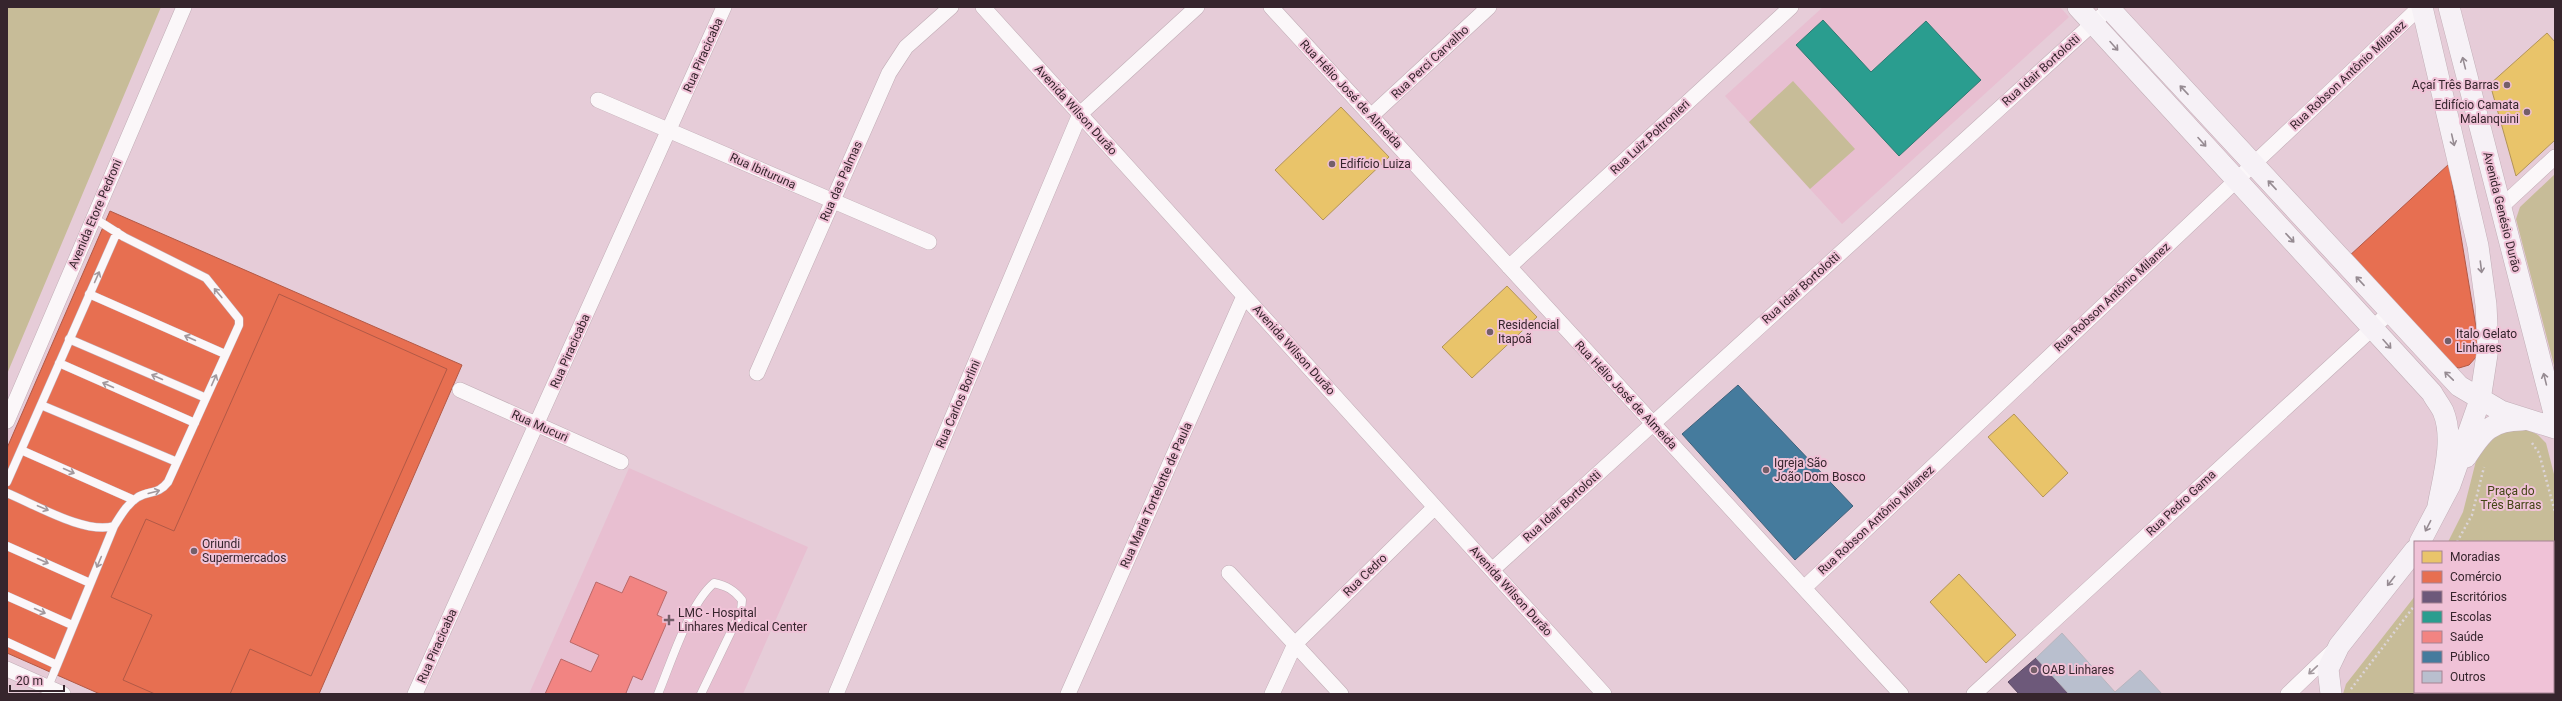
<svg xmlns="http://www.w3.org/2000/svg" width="2562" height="701" viewBox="0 0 2562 701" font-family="Roboto,sans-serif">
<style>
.built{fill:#e8bfd1}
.green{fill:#c7bc98}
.homes{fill:#e9c46a;stroke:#b39458}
.shops{fill:#e76f51;stroke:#b25946}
.offices{fill:#6d597a;stroke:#5c4963}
.schools{fill:#2a9d8f;stroke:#2e7972}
.health{fill:#f28482;stroke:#ba6868}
.public{fill:#457b9d;stroke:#40617b}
.building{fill:#b9bfce;stroke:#b8b5be}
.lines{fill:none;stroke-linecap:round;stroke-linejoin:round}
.service-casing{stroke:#c1adb6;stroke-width:9}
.minor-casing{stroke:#c1adb6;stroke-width:16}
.secondary-casing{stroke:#c1adb6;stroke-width:22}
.path{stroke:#dcd4d8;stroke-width:2.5;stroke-dasharray:2 3;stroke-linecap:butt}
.service{stroke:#fbf7f9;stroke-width:8}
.minor{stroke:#fbf7f9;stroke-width:15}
.secondary{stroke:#f6f1f6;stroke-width:21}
.oneway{stroke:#968b92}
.oneway2{stroke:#a2989d}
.poi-dot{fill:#745f69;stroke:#f0c2d7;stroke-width:1.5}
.labels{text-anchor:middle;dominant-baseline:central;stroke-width:4;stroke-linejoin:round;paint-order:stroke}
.street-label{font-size:12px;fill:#36252d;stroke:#f0c2d7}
.poi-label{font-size:12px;fill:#36252d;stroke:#f0c2d7;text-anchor:start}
.park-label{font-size:12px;fill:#444516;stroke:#f0c2d7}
</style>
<rect width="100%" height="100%" fill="#e6ccd8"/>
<path class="built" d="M1823,7H2060L2069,17L1842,224L1725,96Z
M629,468L808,547L743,694H529Z"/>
<path class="green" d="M7,7H161L7,374Z
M1793,81L1855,149L1810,189L1749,122Z
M2555,174V369L2516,219L2520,207Z
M2527,429L2538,435L2546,443L2555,478V694H2343L2346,684L2415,596V692H2553V542H2448L2463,512L2477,457L2486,442L2498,432Z"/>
<path class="homes" d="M2547,33L2555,42V140L2516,176L2490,84Z
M1341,107L1389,157L1323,220L1275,170Z
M1507,286L1537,317L1472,378L1442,347Z
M2014,414L2068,473L2043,497L1988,437Z
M1959,574L2016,635L1986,663L1930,602Z"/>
<path class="shops" d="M2449,164L2479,345L2477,356L2469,365L2459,368L2448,365L2348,257Z
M110,211L462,365L319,694H100L7,653V448Z
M279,294L447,369L311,676L250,649L230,694H155L123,680L152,615L111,597L146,519L174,531Z"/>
<path class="offices" d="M2036,658L2069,694H2019L2008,682Z"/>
<path class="schools" d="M1823,20L1871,72L1926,21L1981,80L1899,156L1796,45Z"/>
<path class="health" d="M630,576L667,592L657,615L668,620L642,680L633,676L626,693L628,694H545L561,659L591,672L599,655L570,642L596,582L622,593Z"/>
<path class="public" d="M1738,385L1853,506L1795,560L1682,434Z"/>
<path class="building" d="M2062,633L2115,692L2140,670L2162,694H2069L2036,658Z"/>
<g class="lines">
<defs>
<path id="service" d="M89,294L225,354
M69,339L206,398
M59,363L195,423
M41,405L177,462
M21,450L134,500
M7,482L117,232
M7,493C34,504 86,535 114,526C121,515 127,504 138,497C150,490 158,495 168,482L239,325V319L206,278L124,237L94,218
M7,546L90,583
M7,596L72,625
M7,642L57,665
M48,687L114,526
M658,694C671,663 689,604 714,583C727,586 734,590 742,600L741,611L701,694"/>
<path id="minor" d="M983,7L1604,694
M1271,7L1901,694
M598,100L929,242
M1371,116L1489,7
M2501,207L2555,157
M1509,267L1791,7
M757,373L889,73L906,47L951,7
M460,390L621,462
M7,421L184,7
M1492,570L2100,17
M1229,573L1341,694
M1804,588L2420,7
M7,669L63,694
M415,694L724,7
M836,694L1080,114L1197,7
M1068,694L1244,296
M1272,694L1295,644L1435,507
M1974,694L2389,313
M2288,694L2332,652"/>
<path id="secondary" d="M2078,7L2432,393C2435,399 2440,405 2443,411C2455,439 2443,478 2438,506
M2108,7L2459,386L2501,411L2555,428
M2449,7L2555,417
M2466,457C2482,432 2491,420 2522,420
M2420,542L2450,485L2480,400L2488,348L2486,305L2478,246L2422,7
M2331,694L2328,669L2339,646L2415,550"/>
</defs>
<use href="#service" class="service-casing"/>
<use href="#minor" class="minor-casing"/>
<use href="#secondary" class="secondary-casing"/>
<path class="path" d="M2532,443L2539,453L2555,512
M2457,542L2472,515L2484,467
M2351,689L2415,605"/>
<use href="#service" class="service"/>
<use href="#minor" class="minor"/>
<use href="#secondary" class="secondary"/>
</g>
<defs><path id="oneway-shaft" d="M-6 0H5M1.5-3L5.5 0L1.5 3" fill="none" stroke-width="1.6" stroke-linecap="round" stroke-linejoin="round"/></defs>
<g class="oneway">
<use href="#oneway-shaft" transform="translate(2114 46) rotate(48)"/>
<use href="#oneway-shaft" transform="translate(2464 63) rotate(-104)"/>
<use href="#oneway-shaft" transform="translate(2184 90) rotate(-133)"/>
<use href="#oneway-shaft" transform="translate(2453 140) rotate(77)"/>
<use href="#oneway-shaft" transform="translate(2202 142) rotate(48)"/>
<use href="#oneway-shaft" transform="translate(2272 185) rotate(-133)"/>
<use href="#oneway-shaft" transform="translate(2290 238) rotate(47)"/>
<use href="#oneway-shaft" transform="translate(2481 267) rotate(83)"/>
<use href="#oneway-shaft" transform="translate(2360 281) rotate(-133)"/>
<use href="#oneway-shaft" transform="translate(2387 344) rotate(48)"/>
<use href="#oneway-shaft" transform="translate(2449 376) rotate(-136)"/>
<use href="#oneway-shaft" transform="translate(2545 379) rotate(-104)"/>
<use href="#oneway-shaft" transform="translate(2428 526) rotate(117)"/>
<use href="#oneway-shaft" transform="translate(2391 581) rotate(128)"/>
</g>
<g class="oneway2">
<use href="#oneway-shaft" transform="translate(97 277) rotate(-66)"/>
<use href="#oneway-shaft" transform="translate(218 293) rotate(-130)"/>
<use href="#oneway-shaft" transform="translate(190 338) rotate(-156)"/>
<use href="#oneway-shaft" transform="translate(157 377) rotate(-156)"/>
<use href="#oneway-shaft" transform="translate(214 380) rotate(-66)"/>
<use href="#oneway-shaft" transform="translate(108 385) rotate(-156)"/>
<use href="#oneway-shaft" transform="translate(69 471) rotate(24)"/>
<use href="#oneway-shaft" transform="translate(154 492) rotate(-15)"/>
<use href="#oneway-shaft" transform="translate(43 508) rotate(23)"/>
<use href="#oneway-shaft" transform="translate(43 561) rotate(24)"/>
<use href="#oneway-shaft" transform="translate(99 562) rotate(113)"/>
<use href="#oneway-shaft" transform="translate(40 611) rotate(24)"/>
<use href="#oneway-shaft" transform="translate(2313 670) rotate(137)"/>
</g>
<g class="poi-dot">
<circle cx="2507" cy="85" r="4"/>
<circle cx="2527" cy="112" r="4"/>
<circle cx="1332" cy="164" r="4"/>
<circle cx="1490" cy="332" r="4"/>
<circle cx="2448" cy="341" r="4"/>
<circle cx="1766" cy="470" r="4"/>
<circle cx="194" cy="551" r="4"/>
<path d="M667 614h4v4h4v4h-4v4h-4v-4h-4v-4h4z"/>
<circle cx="2034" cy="670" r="4"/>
</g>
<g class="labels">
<g class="street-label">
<text transform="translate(703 55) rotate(-66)">Rua Piracicaba</text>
<text transform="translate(1430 62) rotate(-43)">Rua Perci Carvalho</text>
<text transform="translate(2041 70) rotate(-42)">Rua Idair Bortolotti</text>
<text transform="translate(2348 75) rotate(-43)">Rua Robson Antônio Milanez</text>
<text transform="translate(1351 94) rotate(47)">Rua Hélio José de Almeida</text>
<text transform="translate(1076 110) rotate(48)">Avenida Wilson Durão</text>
<text transform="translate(1650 137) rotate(-43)">Rua Luiz Poltronieri</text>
<text transform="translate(763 171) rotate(24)">Rua Ibituruna</text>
<text transform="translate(841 181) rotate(-66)">Rua das Palmas</text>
<text transform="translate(2502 212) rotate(76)">Avenida Genésio Durão</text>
<text transform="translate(95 214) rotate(-67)">Avenida Etore Pedroni</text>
<text transform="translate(1801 288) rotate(-42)">Rua Idair Bortolotti</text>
<text transform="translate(2112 297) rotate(-43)">Rua Robson Antônio Milanez</text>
<text transform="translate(1294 350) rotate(48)">Avenida Wilson Durão</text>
<text transform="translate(570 351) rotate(-66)">Rua Piracicaba</text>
<text transform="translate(1626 395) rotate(47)">Rua Hélio José de Almeida</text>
<text transform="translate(958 404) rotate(-67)">Rua Carlos Borlini</text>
<text transform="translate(540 426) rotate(24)">Rua Mucuri</text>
<text transform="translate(1156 495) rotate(-66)">Rua Maria Tortelotte de Paula</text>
<text transform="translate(2181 503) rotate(-43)">Rua Pedro Gama</text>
<text transform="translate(1562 506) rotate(-42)">Rua Idair Bortolotti</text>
<text transform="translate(1876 520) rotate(-43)">Rua Robson Antônio Milanez</text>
<text transform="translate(1365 575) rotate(-44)">Rua Cedro</text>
<text transform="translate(1511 591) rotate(48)">Avenida Wilson Durão</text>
<text transform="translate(437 646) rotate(-66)">Rua Piracicaba</text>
</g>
<g class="poi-label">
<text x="2499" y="85" text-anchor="end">Açaí Três Barras</text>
<text x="2519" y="105" text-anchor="end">Edifício Camata<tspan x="2519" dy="14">Malanquini</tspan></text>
<text x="1340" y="164">Edifício Luiza</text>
<text x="1498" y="325">Residencial<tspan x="1498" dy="14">Itapoã</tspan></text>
<text x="2456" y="334">Italo Gelato<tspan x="2456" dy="14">Linhares</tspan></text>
<text x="1774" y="463">Igreja São<tspan x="1774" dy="14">João Dom Bosco</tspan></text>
<text x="202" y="544">Oriundi<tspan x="202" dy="14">Supermercados</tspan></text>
<text x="678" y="613">LMC - Hospital<tspan x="678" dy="14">Linhares Medical Center</tspan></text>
<text x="2042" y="670">OAB Linhares</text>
</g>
<g class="park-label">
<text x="2511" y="491">Praça do<tspan x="2511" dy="14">Três Barras</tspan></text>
</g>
</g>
<rect width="2562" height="701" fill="none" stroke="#36252d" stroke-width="16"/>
<rect x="2414" y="541" width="140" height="152" fill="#f0c2d7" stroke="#a68393"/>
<rect x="2422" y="551" width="20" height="12" fill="#e9c46a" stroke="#a68393"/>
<text x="2450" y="561" font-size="12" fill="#36252d">Moradias</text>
<rect x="2422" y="571" width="20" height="12" fill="#e76f51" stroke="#a68393"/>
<text x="2450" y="581" font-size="12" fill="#36252d">Comércio</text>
<rect x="2422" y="591" width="20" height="12" fill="#6d597a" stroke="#a68393"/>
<text x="2450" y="601" font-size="12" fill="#36252d">Escritórios</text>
<rect x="2422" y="611" width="20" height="12" fill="#2a9d8f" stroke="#a68393"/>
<text x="2450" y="621" font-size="12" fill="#36252d">Escolas</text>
<rect x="2422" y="631" width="20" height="12" fill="#f28482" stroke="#a68393"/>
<text x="2450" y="641" font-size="12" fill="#36252d">Saúde</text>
<rect x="2422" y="651" width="20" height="12" fill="#457b9d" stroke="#a68393"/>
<text x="2450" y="661" font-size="12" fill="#36252d">Público</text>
<rect x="2422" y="671" width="20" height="12" fill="#b9bfce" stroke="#a68393"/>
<text x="2450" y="681" font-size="12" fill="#36252d">Outros</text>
<path d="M10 685v6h54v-6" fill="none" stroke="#36252d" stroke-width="2"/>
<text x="16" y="685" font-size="12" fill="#36252d" stroke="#f0c2d7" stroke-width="3" paint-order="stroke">20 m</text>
</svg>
